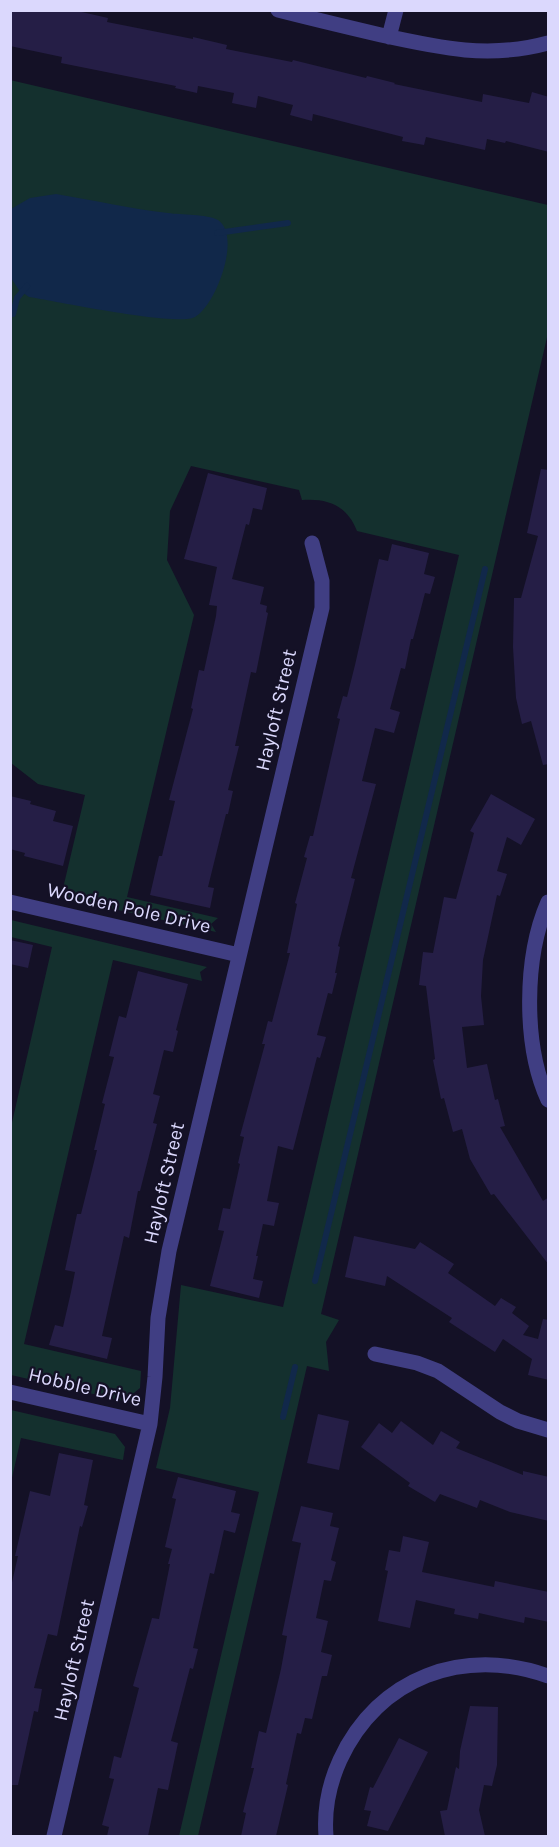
<svg xmlns="http://www.w3.org/2000/svg" width="559" height="1847" viewBox="0 0 559 1847" font-family="Karla,sans-serif">
<style>
.green{fill:#14302e}
.water{fill:#11284a}
.lines{fill:none;stroke-linecap:round;stroke-linejoin:round}
.stream{stroke:#11284a;stroke-width:6}
.building{fill:#251e46}
.street{stroke:#403e83;stroke-width:15}
.labels{text-anchor:middle;dominant-baseline:central;stroke-width:4.5;stroke-linejoin:round;paint-order:stroke}
.street-label{font-size:20px;fill:#dbd8fd;stroke:#141126}
</style>
<rect width="100%" height="100%" fill="#141126"/>
<path class="green" d="M10,80L548,205V333L321,1314L339,1320L326,1342L329,1371L307,1366L198,1836H179L259,1492L156,1468L170,1408L181,1285L283,1307L459,555L357,531C347,505 327,498 302,500L299,490L191,466L170,511L167,560L194,615L127,897L218,918L211,924L216,932L61,897L85,795L38,784L11,763Z
M11,920L207,967L200,972L202,981L113,960L24,1344L141,1371L140,1388L124,1401L11,1375V1127L52,947L11,937Z
M11,1410L115,1434L125,1447L123,1460L21,1438L11,1482Z"/>
<path class="water" d="M56,194C93,200 131,209 168,213C181,215 207,214 218,220C242,236 216,305 195,317C178,327 55,301 29,297L19,290L11,278V209L30,198Z"/>
<g class="lines">
<path class="stream" d="M217,233L288,223
M13,314L17,298L27,286
M315,1281L485,569
M283,1417L295,1367"/>
</g>
<path class="building" d="M10,10H73L108,18L107,22L193,39V37L227,45L226,49L292,62L293,60L366,78L367,76L395,83L394,84L482,102L483,94L529,103L532,92L549,97V152L506,141L505,143L487,139L485,150L426,137L424,145L402,141L403,137L313,114L312,121L290,115L293,105L258,96L256,108L232,103L234,93L198,86L197,93L175,88L176,86L61,63L62,57L10,46Z
M541,469L549,470V764L543,765L531,721L522,724L516,698L513,647L514,598H521L538,536L527,533Z
M208,473L267,488L262,510L253,508L249,525L246,524L232,579L264,587L260,604L267,606L266,612L268,613L256,673L251,672L235,746H239L228,790L233,791L228,814H226L208,887L214,888L210,908L150,895L159,856H162L175,801L169,800L193,709L191,708L199,670L204,671L216,616L217,606L209,605L217,567L184,559Z
M392,544L429,553L424,574L435,577L430,594L425,593L413,639H411L405,669L401,668L390,709L400,712L394,733L375,728L362,781L376,784L351,878L355,879L338,946L340,947L335,973H337L332,994L328,993L317,1035L326,1037L320,1058L317,1057L293,1150L278,1146L267,1201L279,1203L274,1226L263,1224L256,1256H258L253,1279L263,1281L259,1298L210,1286L224,1231L218,1230L223,1208L230,1209L240,1164L238,1163L244,1137L240,1136L265,1044H262L268,1021L272,1022L290,953H287L297,904L295,903L307,858L304,857L310,836H313L340,719L337,718L343,696L347,697L355,665L379,559L388,561Z
M491,794L535,819L521,845L507,837L497,871L507,874L500,896L497,895L483,960L481,996L484,1025L462,1027L467,1068L487,1064L495,1100L498,1099L505,1126L500,1127L543,1201L549,1197V1265L494,1194L491,1195L470,1159L462,1129L453,1132L444,1098L441,1099L433,1060L435,1059L426,986L419,985L423,952L433,953L444,897L456,899L474,833L470,831Z
M10,796L31,801L30,804L56,811L53,821L73,826L63,866L24,856L25,853L10,849Z
M10,940L33,945L28,968L10,964Z
M138,971L188,984L176,1030L178,1031L173,1052L164,1050L153,1094L160,1096L153,1123L157,1124L140,1191H138L129,1238L124,1236L102,1336L112,1338L107,1359L49,1345L55,1325L63,1327L71,1292L75,1272L65,1270L77,1214H81L97,1150H94L105,1104L102,1103L114,1057L109,1056L119,1016L126,1018Z
M354,1236L415,1249L420,1242L454,1264L448,1273L495,1306L501,1298L516,1307L512,1313L529,1326L523,1335L538,1339L543,1319L549,1320V1380L528,1375L532,1359L503,1339L495,1352L449,1322L452,1318L387,1276L385,1286L345,1277Z
M318,1414L349,1421L339,1470L307,1463Z
M401,1421L433,1445L441,1431L460,1442L456,1448L523,1475V1471L549,1477V1521L510,1512L480,1500L477,1508L440,1494L435,1502L408,1486L410,1483L361,1447L379,1423L392,1433Z
M59,1453L93,1460L84,1505L88,1506L82,1527L80,1526L57,1636L48,1634L34,1688L42,1689L38,1712L34,1711L18,1785H10V1591L18,1556H15L30,1491L50,1496Z
M178,1477L236,1491L231,1512L240,1514L235,1533L224,1530L214,1574L210,1573L193,1648L198,1649L193,1669L190,1668L171,1741L178,1743L168,1790L158,1788L148,1836H107L109,1827L102,1825L114,1779L109,1778L114,1756L121,1758L139,1688L133,1686L152,1618L159,1619L170,1564H168L172,1549L165,1547L176,1499L172,1498Z
M301,1506L333,1513L330,1526L339,1528L331,1560L336,1562L331,1581L324,1580L316,1618L328,1621L321,1652L332,1655L327,1676H322L312,1719L305,1718L301,1734L297,1733L286,1784L288,1785L276,1836H241L246,1813L243,1812L254,1768H251L259,1731L266,1733L281,1669L287,1636L282,1635L301,1543L292,1541Z
M403,1536L429,1542L422,1572L494,1587L495,1581L549,1592V1622L525,1617L524,1623L479,1613L478,1619L454,1614L455,1609L416,1600L410,1628L378,1621L388,1571L385,1570L389,1550L400,1552Z
M470,1706L498,1707L497,1765L492,1786L484,1785L479,1810L485,1836H445L440,1811L447,1810L456,1767L459,1769L460,1751Z
M399,1738L428,1752L388,1831L367,1826L371,1811L364,1810L370,1787L373,1788Z"/>
<g class="lines">
<path class="street" d="M278,10C313,19 347,27 381,35C440,48 489,59 548,43
M389,37L396,10
M10,902L239,955
M548,902C524,957 523,1045 548,1100
M375,1354L417,1363L438,1371L500,1412L518,1421L548,1430
M10,1392L150,1424
M54,1836L150,1424L155,1377L158,1318L169,1251L322,608V581L312,543
M326,1836C324,1810 329,1784 340,1760C378,1677 464,1646 548,1676"/>
</g>
<g class="labels">
<g class="street-label">
<text transform="translate(276 710) rotate(-77)">Hayloft Street</text>
<text transform="translate(129 908) rotate(13)">Wooden Pole Drive</text>
<text transform="translate(164 1183) rotate(-77)">Hayloft Street</text>
<text transform="translate(85 1387) rotate(13)">Hobble Drive</text>
<text transform="translate(74 1660) rotate(-77)">Hayloft Street</text>
</g>
</g>
<rect width="559" height="1847" fill="none" stroke="#dbd8fd" stroke-width="24"/>
</svg>
